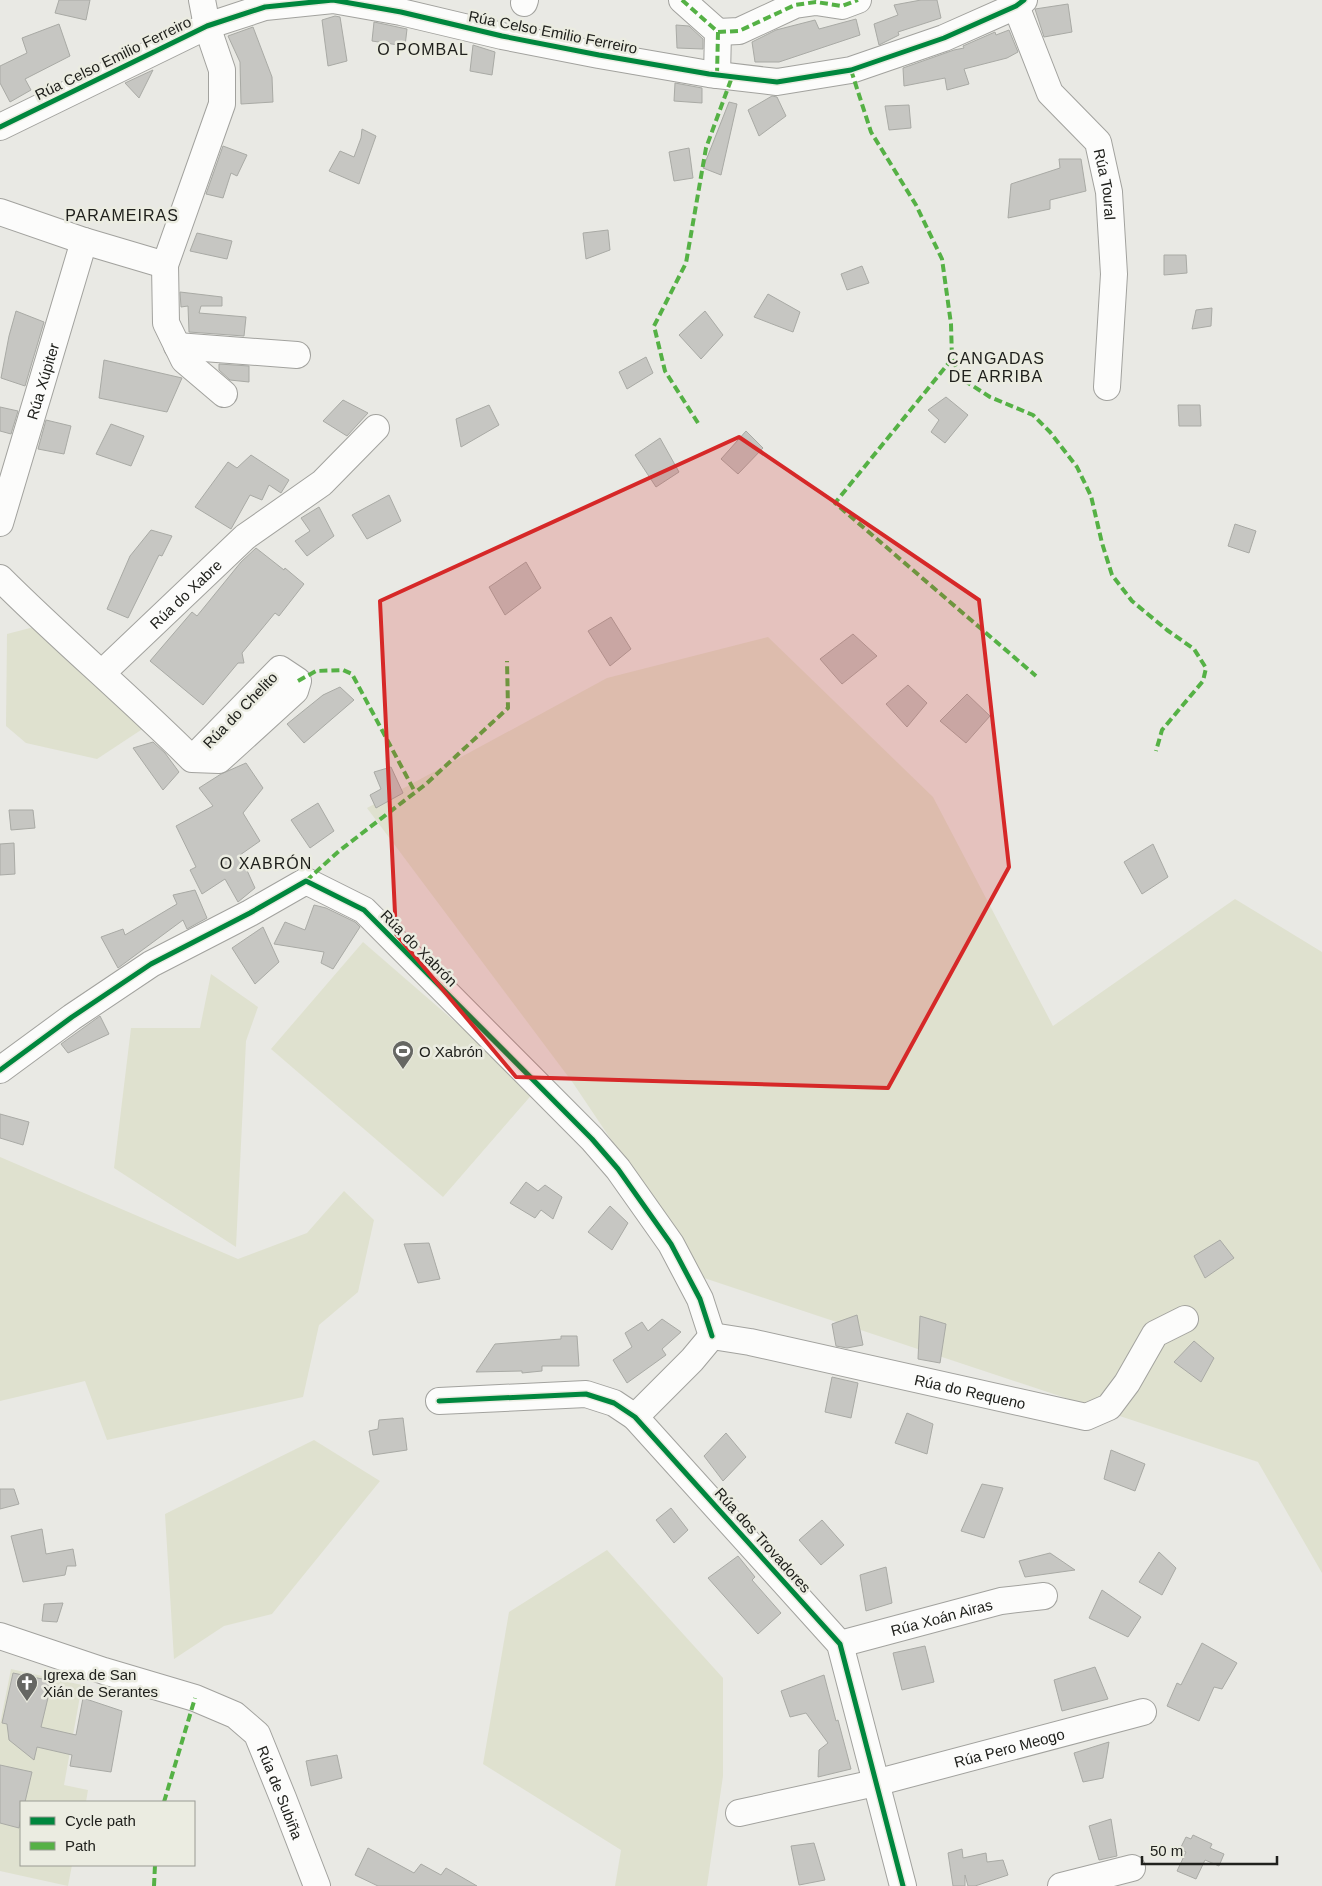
<svg xmlns="http://www.w3.org/2000/svg" width="1322" height="1886" viewBox="0 0 1322 1886" font-family="Helvetica,sans-serif">
<style>
.green{fill:#dfe1cf}
.building{fill:#c6c6c2;stroke:#a9aaa5}
.lines{fill:none;stroke-linecap:round;stroke-linejoin:round}
.minor-casing{stroke:#a2a29e;stroke-width:28}
.minor{stroke:#fcfcfb;stroke-width:26}
.quiet{stroke:#55b145;stroke-width:4;stroke-dasharray:8 4;stroke-linecap:butt}
.cycleway-casing{stroke:#ebece1;stroke-width:8}
.cycleway{stroke:#00873e;stroke-width:5}
.marked{fill:#d62828;fill-opacity:0.2;stroke:#d62828;stroke-width:4;stroke-linejoin:round}
.labels{text-anchor:middle;dominant-baseline:central;stroke-width:5;stroke-linejoin:round;paint-order:stroke}
.street-label{font-size:15px;fill:#20211d;stroke:#ebece1}
.poi-label{font-size:15px;fill:#20211d;stroke:#ebece1;text-anchor:start}
.neighbourhood-label{font-size:16px;letter-spacing:1px;fill:#20211d;stroke:#ebece1}
</style>
<rect width="100%" height="100%" fill="#e9e9e4"/>
<g class="green">
<polygon points="34,627 144,728 97,759 26,743 6,726 7,634"/>
<polygon points="768,637 933,797 1053,1026 1235,899 1322,952 1322,1573 1258,1462 704,1278 573,1083 367,808 607,678"/>
<polygon points="363,942 535,1091 443,1197 271,1049"/>
<polygon points="211,974 258,1007 246,1041 236,1247 114,1168 131,1028 200,1028"/>
<polygon points="0,1157 238,1259 307,1233 344,1191 374,1220 358,1292 319,1325 303,1397 107,1440 85,1381 0,1401"/>
<polygon points="314,1440 380,1481 272,1614 224,1626 174,1659 165,1514"/>
<polygon points="607,1550 723,1678 723,1776 707,1886 615,1886 621,1850 483,1764 509,1612"/>
<polygon points="11,1669 82,1685 64,1785 88,1790 86,1802 21,1802 21,1865 72,1865 68,1886 0,1871 0,1724"/>
</g>
<g class="building">
<polygon points="59,0 90,0 86,20 55,13"/>
<polygon points="921,0 937,0 941,18 898,32 899,35 879,45 874,24 898,15 894,5"/>
<polygon points="1068,4 1072,32 1044,37 1035,9"/>
<polygon points="335,16 340,17 347,61 328,66 322,20"/>
<polygon points="856,19 860,35 779,62 755,62 752,42 776,30 815,20 819,29"/>
<polygon points="374,22 407,29 405,46 372,41"/>
<polygon points="59,24 70,56 25,79 31,90 10,102 0,83 0,66 27,53 22,38"/>
<polygon points="676,25 689,26 703,39 703,49 677,48"/>
<polygon points="253,27 272,77 273,102 241,104 240,62 228,36"/>
<polygon points="1009,30 1018,52 1007,58 964,69 969,84 947,90 945,78 904,86 903,68 954,50 964,48 963,46 995,32 996,35"/>
<polygon points="473,45 495,52 492,75 470,71"/>
<polygon points="153,70 139,98 125,83"/>
<polygon points="675,83 702,88 702,103 674,101"/>
<polygon points="772,96 777,97 786,116 759,136 748,110"/>
<polygon points="729,102 737,104 721,175 703,168"/>
<polygon points="909,105 911,128 889,130 885,106"/>
<polygon points="362,129 376,136 359,184 329,171 340,151 354,157 361,138"/>
<polygon points="223,146 247,155 237,176 231,173 223,198 206,194"/>
<polygon points="689,148 693,178 674,181 669,152"/>
<polygon points="1059,159 1081,159 1086,191 1050,200 1050,209 1008,218 1011,184 1060,168"/>
<polygon points="608,230 610,250 586,259 583,233"/>
<polygon points="197,233 232,241 227,259 190,251"/>
<polygon points="1164,255 1186,255 1187,273 1164,275"/>
<polygon points="862,266 869,283 847,290 841,274"/>
<polygon points="180,292 222,297 222,306 201,306 199,313 246,317 244,336 189,332 188,306 181,307"/>
<polygon points="768,294 800,312 793,332 754,317"/>
<polygon points="1212,308 1211,326 1192,329 1196,310"/>
<polygon points="16,311 44,322 25,386 1,378 9,336"/>
<polygon points="705,311 723,335 701,359 679,335"/>
<polygon points="646,357 653,373 627,389 619,372"/>
<polygon points="104,360 182,378 167,412 99,398"/>
<polygon points="219,364 249,366 249,382 230,380 219,370"/>
<polygon points="946,397 968,415 945,443 931,432 939,420 928,410"/>
<polygon points="343,400 368,413 347,436 323,421"/>
<polygon points="489,405 499,425 461,447 456,419"/>
<polygon points="1178,405 1200,405 1201,426 1179,426"/>
<polygon points="0,407 18,411 11,434 0,431"/>
<polygon points="46,420 71,426 64,454 38,449"/>
<polygon points="111,424 144,436 131,466 96,454"/>
<polygon points="746,431 763,448 738,474 721,459"/>
<polygon points="660,438 679,472 656,487 635,455"/>
<polygon points="251,455 289,480 281,493 269,485 262,500 250,495 231,529 195,507 228,462 237,468"/>
<polygon points="389,495 401,521 367,539 352,515"/>
<polygon points="319,507 334,536 307,556 295,541 310,531 301,518"/>
<polygon points="1235,524 1256,531 1249,553 1228,546"/>
<polygon points="151,530 172,536 162,556 159,555 128,618 107,609 130,556"/>
<polygon points="256,548 284,570 285,568 304,584 279,616 275,613 242,653 244,663 238,663 203,705 150,661 192,612 197,616 241,562"/>
<polygon points="526,562 541,588 505,615 489,587"/>
<polygon points="611,617 631,649 610,666 588,631"/>
<polygon points="853,634 877,656 842,684 820,659"/>
<polygon points="908,685 927,703 907,727 886,704"/>
<polygon points="340,687 354,700 304,743 287,724 323,695"/>
<polygon points="967,694 990,716 966,743 940,721"/>
<polygon points="153,742 165,753 179,772 163,790 133,748"/>
<polygon points="246,763 263,788 243,813 260,841 240,855 255,888 238,902 225,879 202,894 190,870 196,867 176,826 213,806 199,788 221,774"/>
<polygon points="391,767 403,793 376,808 370,795 381,789 374,772"/>
<polygon points="318,803 334,831 310,848 291,820"/>
<polygon points="9,810 33,810 35,828 11,830"/>
<polygon points="14,843 15,874 0,875 0,844"/>
<polygon points="1153,844 1168,877 1142,894 1124,862"/>
<polygon points="195,890 207,918 187,929 183,920 118,968 101,937 123,929 125,935 177,904 173,895"/>
<polygon points="314,905 326,908 355,922 360,927 333,969 321,963 324,952 274,944 285,922 305,930"/>
<polygon points="263,927 279,962 255,984 232,948"/>
<polygon points="100,1016 109,1034 68,1053 61,1044"/>
<polygon points="0,1114 29,1122 23,1145 0,1138"/>
<polygon points="526,1182 538,1191 545,1185 562,1197 553,1219 541,1210 535,1218 510,1203"/>
<polygon points="610,1206 628,1223 612,1250 588,1232"/>
<polygon points="1220,1240 1234,1258 1205,1278 1194,1256"/>
<polygon points="429,1243 440,1279 418,1283 404,1244"/>
<polygon points="857,1315 863,1345 847,1348 836,1346 832,1324"/>
<polygon points="920,1316 946,1324 940,1363 918,1359"/>
<polygon points="662,1319 681,1332 662,1349 666,1355 627,1383 613,1360 632,1347 625,1333 642,1322 648,1331"/>
<polygon points="561,1336 577,1336 579,1366 542,1366 542,1371 522,1373 522,1371 476,1372 495,1344 561,1339"/>
<polygon points="1194,1341 1214,1358 1201,1382 1174,1362"/>
<polygon points="832,1377 858,1383 851,1418 825,1412"/>
<polygon points="907,1413 933,1424 927,1454 895,1443"/>
<polygon points="403,1418 407,1450 373,1455 369,1431 378,1429 379,1420"/>
<polygon points="726,1433 746,1457 723,1481 704,1456"/>
<polygon points="1111,1450 1145,1464 1135,1491 1104,1479"/>
<polygon points="982,1484 1003,1488 984,1538 961,1531"/>
<polygon points="0,1489 14,1489 19,1504 0,1509"/>
<polygon points="671,1508 688,1530 674,1543 656,1520"/>
<polygon points="822,1520 844,1545 821,1565 799,1540"/>
<polygon points="42,1529 46,1554 73,1549 76,1566 67,1566 65,1575 23,1582 11,1536"/>
<polygon points="1159,1552 1176,1568 1162,1595 1139,1582"/>
<polygon points="1050,1553 1075,1570 1025,1577 1019,1561"/>
<polygon points="738,1556 755,1577 752,1580 781,1613 758,1634 708,1578"/>
<polygon points="886,1567 892,1603 866,1611 860,1575"/>
<polygon points="1102,1590 1141,1617 1128,1637 1089,1618"/>
<polygon points="63,1603 57,1622 42,1621 44,1604"/>
<polygon points="1202,1643 1237,1663 1222,1689 1214,1687 1199,1721 1167,1706 1177,1683 1181,1685"/>
<polygon points="925,1646 934,1682 902,1690 893,1653"/>
<polygon points="1095,1667 1108,1699 1062,1711 1054,1680"/>
<polygon points="13,1673 52,1681 41,1727 76,1735 83,1698 122,1711 111,1772 70,1766 72,1755 37,1747 34,1760 9,1740 7,1724 2,1723"/>
<polygon points="824,1675 836,1721 838,1720 851,1769 818,1777 819,1750 828,1743 806,1713 790,1717 781,1691"/>
<polygon points="1109,1742 1103,1778 1083,1782 1074,1753"/>
<polygon points="337,1755 342,1778 311,1786 306,1761"/>
<polygon points="0,1765 32,1772 25,1802 21,1802 21,1817 19,1828 0,1823"/>
<polygon points="1111,1819 1117,1856 1099,1860 1089,1826"/>
<polygon points="1193,1835 1212,1844 1210,1848 1224,1854 1219,1866 1205,1860 1196,1879 1177,1871 1186,1852 1180,1849 1186,1837 1191,1839"/>
<polygon points="814,1843 825,1880 799,1885 791,1846"/>
<polygon points="368,1848 414,1873 421,1864 441,1875 446,1868 477,1886 378,1886 355,1875"/>
<polygon points="962,1849 963,1858 986,1853 987,1862 1003,1860 1008,1875 975,1886 968,1886 965,1875 965,1886 953,1886 948,1853"/>
</g>
<g class="lines">
<g class="minor-casing">
<g id="minor">
<polyline points="202,0 207,26 222,70 222,104 165,265 166,323 184,360 224,394"/>
<polyline points="682,0 718,32 717,75"/>
<polyline points="524,3 525,0"/>
<path id="s1" d="M 1016,6 L 1050,93 L 1098,142 L 1109,192 L 1114,274 L 1107,387"/>
<polyline points="718,32 739,31 795,5 816,2 842,6 858,0"/>
<polyline points="0,127 207,26 265,7 333,0 401,12 502,36 599,55 709,74 777,82 851,70 944,38 1016,6 1024,0"/>
<polyline points="0,212 84,241 165,265"/>
<polyline points="177,346 297,355"/>
<path id="s2" d="M 0,523 L 84,241"/>
<path d="M 0,578 C 62,640 130,697 192,759 L 219,760 L 295,691 L 298,681 L 280,669 L 192,759"/>
<path id="s3" d="M 102,673 L 245,537 L 322,483 L 376,428"/>
<polyline points="0,1070 72,1017 151,964 250,913 306,881 364,910 592,1139 618,1169 671,1244 700,1299 712,1336"/>
<path id="s4" d="M 712,1336 L 750,1342 L 1086,1417 L 1109,1407 L 1127,1383 L 1155,1334 L 1185,1319"/>
<polyline points="439,1401 586,1394 614,1403 635,1417 840,1644 903,1886"/>
<polyline points="635,1417 692,1360 712,1336"/>
<path id="s5" d="M 0,1636 L 104,1671 L 195,1698 L 235,1715 L 257,1734 L 283,1798 L 317,1886"/>
<path id="s6" d="M 840,1644 L 1001,1601 L 1044,1596"/>
<path id="s7" d="M 739,1813 L 875,1783 L 1143,1712"/>
<polyline points="1061,1886 1132,1868"/>
</g>
</g>
<use href="#minor" class="minor"/>
<g class="quiet">
<polyline points="682,0 718,32 717,75"/>
<polyline points="718,32 739,31 795,5 816,2 842,6 858,0"/>
<polyline points="851,70 871,132 916,205 942,259 951,324 952,359 962,379 990,397 1033,415 1050,432 1077,467 1091,496 1102,543 1112,575 1132,601 1167,630 1194,649 1206,668 1203,681 1162,730 1156,751"/>
<polyline points="952,359 835,503 1036,676"/>
<polyline points="698,423 665,371 654,326 686,263 706,148 732,77"/>
<polyline points="298,681 316,671 343,670 352,674 415,792"/>
<polyline points="306,881 339,851 426,784 508,708 507,661"/>
<polyline points="164,1802 195,1698"/>
<polyline points="154,1886 155,1865"/>
</g>
<g class="cycleway-casing">
<g id="cycleway">
<polyline points="0,127 207,26 265,7 333,0 401,12 502,36 599,55 709,74 777,82 851,70 944,38 1016,6 1024,0"/>
<polyline points="0,1070 72,1017 151,964 250,913 306,881 364,910 592,1139 618,1169 671,1244 700,1299 712,1336"/>
<polyline points="439,1401 586,1394 614,1403 635,1417 840,1644 903,1886"/>
</g>
</g>
<use href="#cycleway" class="cycleway"/>
</g>
<path class="marked" d="M 739,437 L 979,600 L 1009,867 L 888,1088 L 516,1077 L 396,934 L 380,601 Z"/>
<defs>
<g id="stadium-pin" transform="scale(1.125)"><path d="M0 17L-7.5 6A9.5 9.5 0 1 1 7.5 6Z" fill="#666763" stroke="#ebece1"/><path d="M0-5a6.5 5 0 1 0 0 10a6.5 5 0 1 0 0-10ZM-3.5-1.8h7v3.6h-7Z" fill="#fff"/></g>
<g id="church-pin" transform="scale(1.125)"><path d="M0 17L-7.5 6A9.5 9.5 0 1 1 7.5 6Z" fill="#666763" stroke="#ebece1"/><path d="M-1.2-6h2.4v3.5h3.3v2.4h-3.3V6h-2.4V-.1h-3.3v-2.4h3.3Z" fill="#fff"/></g>
</defs>
<g fill-rule="evenodd">
<use href="#stadium-pin" x="403" y="1051"/>
<use href="#church-pin" x="27" y="1683"/>
</g>
<g class="labels">
<g class="street-label">
<text transform="translate(553 32) rotate(11)">Rúa Celso Emilio Ferreiro</text>
<text transform="translate(113 58) rotate(-26)">Rúa Celso Emilio Ferreiro</text>
<text stroke="none"><textPath href="#s1" startOffset="205">Rúa Toural</textPath></text>
<text stroke="none"><textPath href="#s2" startOffset="148">Rúa Xúpiter</textPath></text>
<text stroke="none"><textPath href="#s3" startOffset="115">Rúa do Xabre</textPath></text>
<text transform="translate(240 710) rotate(-46)">Rúa do Chelito</text>
<text transform="translate(419 948) rotate(45)">Rúa do Xabrón</text>
<text stroke="none"><textPath href="#s4" startOffset="264">Rúa do Requeno</textPath></text>
<text transform="translate(763 1540) rotate(48)">Rúa dos Trovadores</text>
<text stroke="none"><textPath href="#s6" startOffset="105">Rúa Xoán Airas</textPath></text>
<text stroke="none"><textPath href="#s7" startOffset="278">Rúa Pero Meogo</textPath></text>
<text stroke="none"><textPath href="#s5" startOffset="340">Rúa de Subiña</textPath></text>
</g>
<g class="poi-label">
<text x="419" y="1051">O Xabrón</text>
<text x="43" y="1674">Igrexa de San<tspan x="43" dy="17">Xián de Serantes</tspan></text>
</g>
<g class="neighbourhood-label">
<text x="423" y="49">O POMBAL</text>
<text x="122" y="215">PARAMEIRAS</text>
<text x="996" y="358">CANGADAS<tspan x="996" dy="18">DE ARRIBA</tspan></text>
<text x="266" y="863">O XABRÓN</text>
</g>
</g>
<rect x="20" y="1801" width="175" height="65" fill="#ebece1" stroke="#9a9b93"/>
<rect x="30" y="1817" width="25" height="8" fill="#00873e" stroke="#9a9b93"/>
<text x="65" y="1826" font-size="15" fill="#20211d">Cycle path</text>
<rect x="30" y="1842" width="25" height="8" fill="#55b145" stroke="#9a9b93"/>
<text x="65" y="1851" font-size="15" fill="#20211d">Path</text>
<path d="M1142 1856v8h135v-8" fill="none" stroke="#20211d" stroke-width="2.5"/>
<text x="1150" y="1856" font-size="15" fill="#20211d" stroke="#ebece1" stroke-width="4" paint-order="stroke">50 m</text>
</svg>
